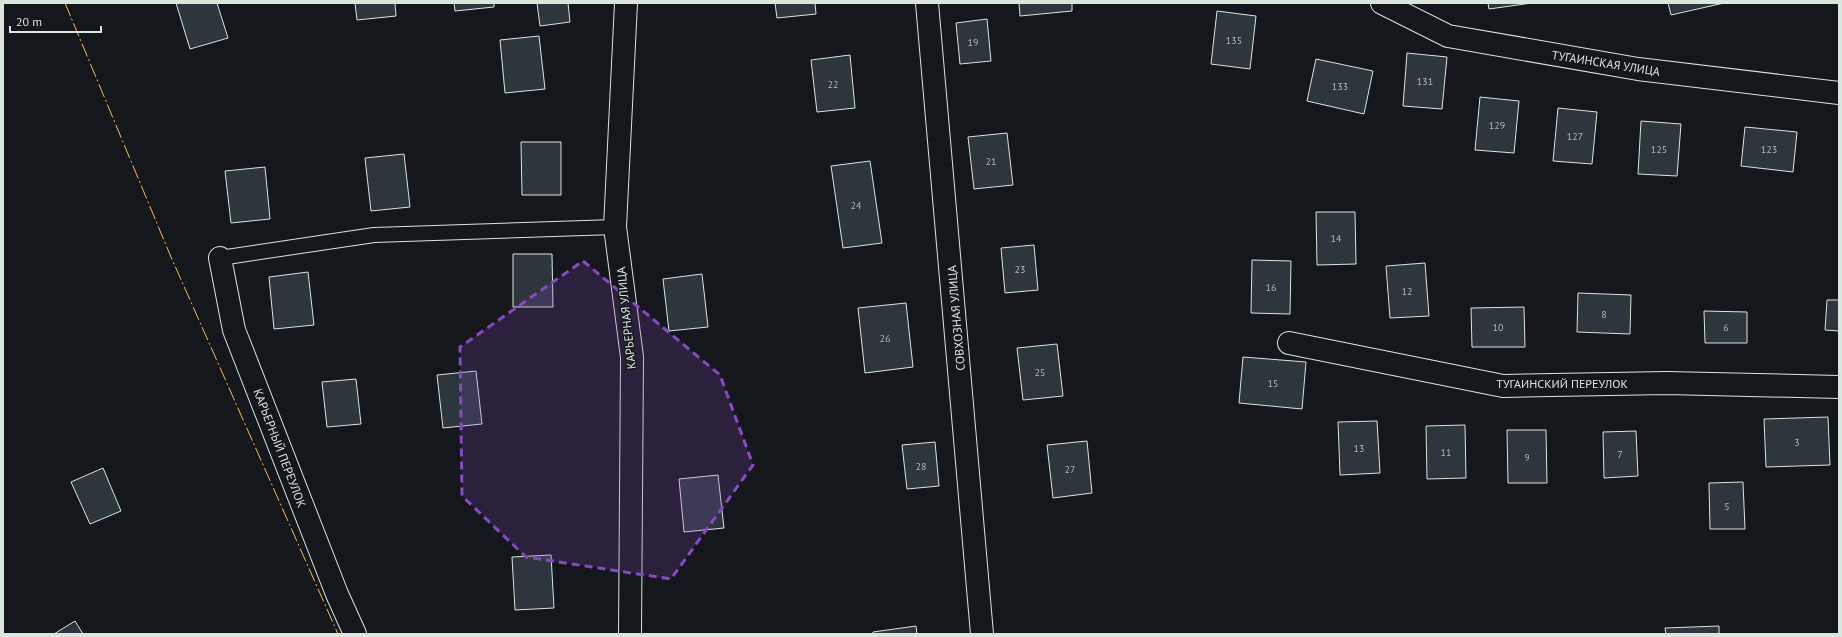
<svg xmlns="http://www.w3.org/2000/svg" width="1842" height="637" viewBox="0 0 1842 637" font-family="'PT Sans',sans-serif">
<style>
.building{fill:#2c363c;stroke:#d8e6dc}
.lines{fill:none;stroke-linecap:round;stroke-linejoin:round}
.lane-casing{stroke:#d8e6dc;stroke-width:16}
.street-casing{stroke:#d8e6dc;stroke-width:24}
.lane{stroke:#14181c;stroke-width:14}
.street{stroke:#14181c;stroke-width:22}
.power{stroke:#ffb74d;stroke-width:1;stroke-dasharray:14 3 2 3;stroke-linecap:butt}
.marked{fill:#8948c3;fill-opacity:0.2;stroke:#8948c3;stroke-width:3;stroke-dasharray:8 5;stroke-linejoin:round}
.labels{text-anchor:middle;dominant-baseline:central;stroke-width:3;stroke-linejoin:round;paint-order:stroke}
.number-label{font-size:10px;fill:#adbab4}
.street-label{font-size:12px;fill:#d8e6dc;stroke:#14181c}
</style>
<rect width="100%" height="100%" fill="#14181c"/>
<g class="building">
<polygon points="176,3 217,3 228,38 190,49"/>
<polygon points="355,3 395,3 396,16 357,20"/>
<polygon points="454,3 494,3 494,7 455,11"/>
<polygon points="537,3 568,3 570,22 540,26"/>
<polygon points="775,3 815,3 816,14 777,18"/>
<polygon points="1019,3 1072,3 1072,11 1020,16"/>
<polygon points="1488,3 1532,3 1489,9"/>
<polygon points="1668,3 1724,3 1671,15"/>
<polygon points="1217,11 1256,16 1250,69 1211,64"/>
<polygon points="987,19 991,61 960,64 956,23"/>
<polygon points="539,36 545,89 505,93 500,40"/>
<polygon points="1407,53 1447,57 1442,109 1403,106"/>
<polygon points="850,55 855,108 817,112 811,60"/>
<polygon points="1316,59 1373,71 1364,114 1307,101"/>
<polygon points="1480,97 1519,101 1514,153 1475,150"/>
<polygon points="1558,108 1597,112 1592,164 1553,161"/>
<polygon points="1641,121 1681,124 1677,176 1638,174"/>
<polygon points="1745,127 1797,132 1793,172 1741,166"/>
<polygon points="1007,133 1013,185 974,189 968,137"/>
<polygon points="521,142 561,142 561,195 522,195"/>
<polygon points="404,154 410,207 371,211 365,158"/>
<polygon points="870,161 882,243 843,248 831,166"/>
<polygon points="265,167 270,219 231,223 225,171"/>
<polygon points="1316,212 1355,212 1356,264 1317,265"/>
<polygon points="1034,245 1038,290 1005,293 1001,248"/>
<polygon points="513,254 552,254 553,307 513,307"/>
<polygon points="1252,260 1291,261 1290,314 1251,313"/>
<polygon points="1425,263 1429,316 1390,318 1386,266"/>
<polygon points="308,272 314,325 274,329 269,277"/>
<polygon points="702,274 708,327 669,331 663,279"/>
<polygon points="1578,293 1631,295 1630,334 1577,332"/>
<polygon points="1827,300 1839,300 1839,331 1825,330"/>
<polygon points="906,303 913,367 865,373 858,308"/>
<polygon points="1524,307 1525,347 1472,347 1471,308"/>
<polygon points="1704,311 1747,312 1747,343 1705,343"/>
<polygon points="1057,344 1063,396 1023,400 1017,348"/>
<polygon points="1243,357 1306,362 1302,409 1239,403"/>
<polygon points="476,371 482,424 443,428 437,375"/>
<polygon points="356,379 361,424 327,427 322,382"/>
<polygon points="1828,417 1830,465 1766,467 1764,419"/>
<polygon points="1377,421 1380,473 1340,475 1338,422"/>
<polygon points="1465,425 1466,478 1427,479 1426,426"/>
<polygon points="1507,430 1546,430 1547,483 1508,483"/>
<polygon points="1636,431 1638,476 1604,478 1603,432"/>
<polygon points="1087,441 1092,493 1053,498 1047,445"/>
<polygon points="935,442 939,486 907,489 902,445"/>
<polygon points="103,468 121,511 90,524 71,482"/>
<polygon points="718,475 724,528 684,532 679,479"/>
<polygon points="1743,482 1745,529 1710,529 1709,483"/>
<polygon points="551,555 554,608 515,610 512,557"/>
<polygon points="75,621 83,634 54,634"/>
<polygon points="916,626 917,634 873,634 873,632"/>
<polygon points="1719,626 1719,634 1666,634 1665,628"/>
</g>
<g class="lines">
<g class="lane-casing">
<polyline id="lane" points="220,258 374,235 615,227"/>
</g>
<g class="street-casing">
<g id="street">
<polyline points="626,3 615,227 632,357 630,634"/>
<polyline points="927,3 982,634"/>
<polyline points="1382,3 1448,36 1638,69 1839,93"/>
<polyline points="220,258 234,330 337,594 355,634"/>
<polyline points="1289,343 1503,386 1667,383 1839,387"/>
</g>
</g>
<use href="#lane" class="lane"/>
<use href="#street" class="street"/>
<polyline class="power" points="65,3 171,257 338,634"/>
</g>
<path class="marked" d="M 583,261 L 720,375 L 753,465 L 671,579 L 526,557 L 462,496 L 460,347 Z"/>
<g class="labels">
<g class="number-label">
<text x="1234" y="40">135</text>
<text x="973" y="42">19</text>
<text x="1425" y="81">131</text>
<text x="833" y="84">22</text>
<text x="1340" y="86">133</text>
<text x="1497" y="125">129</text>
<text x="1575" y="136">127</text>
<text x="1659" y="149">125</text>
<text x="1769" y="149">123</text>
<text x="991" y="161">21</text>
<text x="856" y="205">24</text>
<text x="1336" y="238">14</text>
<text x="1020" y="269">23</text>
<text x="1271" y="287">16</text>
<text x="1407" y="291">12</text>
<text x="1604" y="314">8</text>
<text x="1498" y="327">10</text>
<text x="1726" y="327">6</text>
<text x="885" y="338">26</text>
<text x="1040" y="372">25</text>
<text x="1273" y="383">15</text>
<text x="1797" y="442">3</text>
<text x="1359" y="448">13</text>
<text x="1446" y="452">11</text>
<text x="1620" y="454">7</text>
<text x="1527" y="457">9</text>
<text x="921" y="466">28</text>
<text x="1070" y="469">27</text>
<text x="1727" y="506">5</text>
</g>
<g class="street-label">
<text transform="translate(1606 63) rotate(9)">ТУГАИНСКАЯ УЛИЦА</text>
<text transform="translate(626 318) rotate(-96)">КАРЬЕРНАЯ УЛИЦА</text>
<text transform="translate(956 318) rotate(-95)">СОВХОЗНАЯ УЛИЦА</text>
<text x="1562" y="383">ТУГАИНСКИЙ ПЕРЕУЛОК</text>
<text transform="translate(280 448) rotate(69)">КАРЬЕРНЫЙ ПЕРЕУЛОК</text>
</g>
</g>
<rect width="1842" height="637" fill="none" stroke="#d8e6dc" stroke-width="8"/>
<path d="M10 26v6h91v-6" fill="none" stroke="#d8e6dc" stroke-width="2"/>
<text x="16" y="26" font-size="12" fill="#d8e6dc" stroke="#14181c" stroke-width="3" paint-order="stroke">20 m</text>
</svg>
